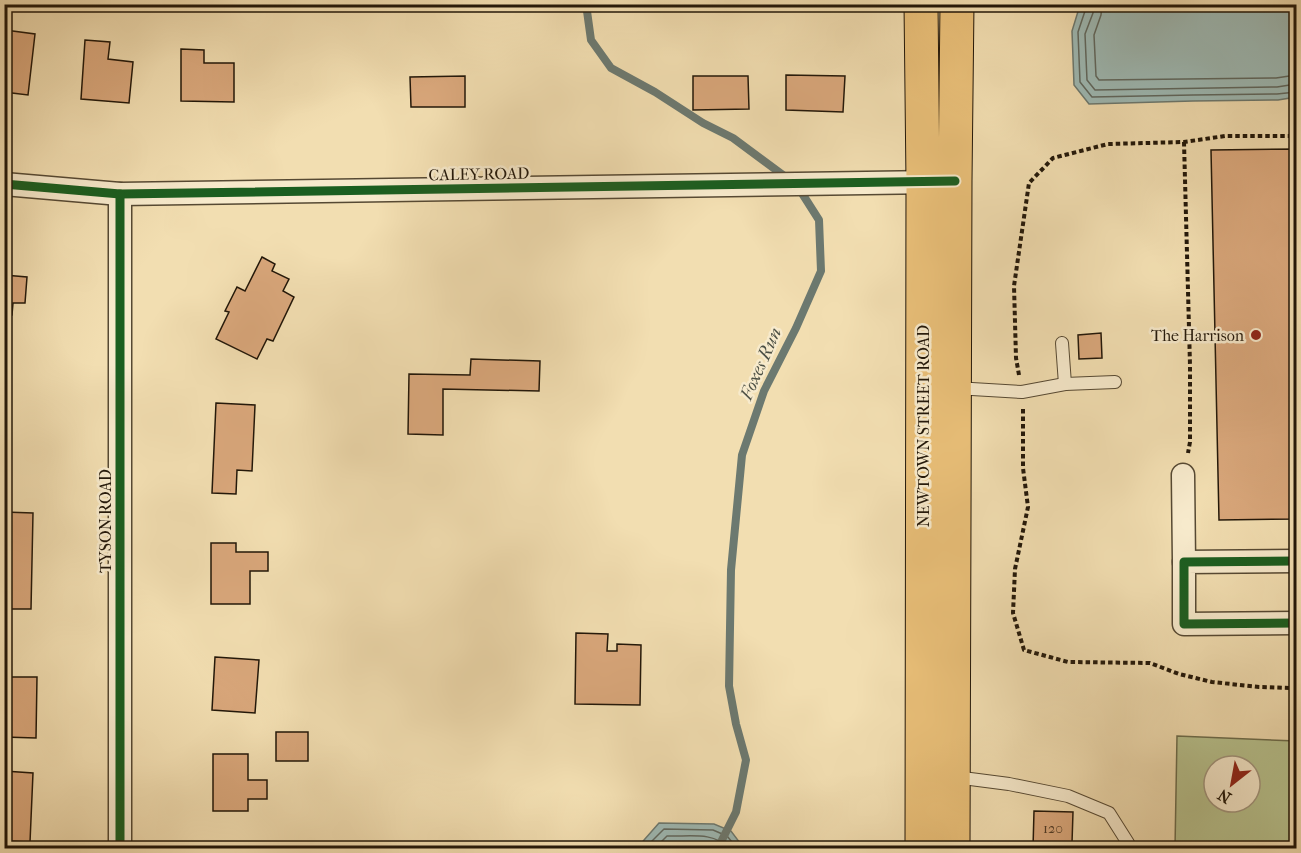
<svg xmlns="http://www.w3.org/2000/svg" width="1301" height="853" viewBox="0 0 1301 853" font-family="'IM FELL French Canon',serif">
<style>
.green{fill:#b7c28e;stroke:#6c6c4c;stroke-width:1.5;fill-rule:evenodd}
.water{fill:#9ebab5;stroke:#6c7970;stroke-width:1.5}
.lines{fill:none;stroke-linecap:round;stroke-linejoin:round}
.shore{stroke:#60685f;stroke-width:1.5}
.stream{stroke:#6c7970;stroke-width:8}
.building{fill:#d9a77b;stroke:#221709;stroke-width:1.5}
.service-casing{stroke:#564933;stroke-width:14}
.minor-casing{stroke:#564933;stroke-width:25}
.primary-casing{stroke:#221709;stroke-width:35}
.path{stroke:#221709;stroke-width:4;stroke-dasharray:4.5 3;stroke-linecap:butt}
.service{stroke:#f7eacc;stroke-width:12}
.minor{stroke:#f7eacc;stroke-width:22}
.primary{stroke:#e9bf78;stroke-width:33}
.cycleway-casing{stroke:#f7eacc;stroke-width:13}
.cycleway{stroke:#1b5e20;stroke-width:9}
.poi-dot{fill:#8f2418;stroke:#f7eacc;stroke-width:2}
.labels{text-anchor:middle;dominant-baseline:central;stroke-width:5;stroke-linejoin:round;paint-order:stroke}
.number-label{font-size:14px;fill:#503b26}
.street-label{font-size:16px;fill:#221709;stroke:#f7eacc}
.poi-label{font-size:16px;fill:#221709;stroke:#f7eacc;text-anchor:end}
.water-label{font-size:18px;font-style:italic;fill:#4d5045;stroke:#f7eacc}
</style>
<rect width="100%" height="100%" fill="#f2deb1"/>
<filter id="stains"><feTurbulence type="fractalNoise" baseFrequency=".00333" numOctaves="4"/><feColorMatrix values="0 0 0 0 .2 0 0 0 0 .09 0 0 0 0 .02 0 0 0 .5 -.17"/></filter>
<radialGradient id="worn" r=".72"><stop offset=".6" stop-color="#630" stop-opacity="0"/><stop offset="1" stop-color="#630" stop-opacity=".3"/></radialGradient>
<path class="green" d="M 1177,736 L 1296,741 L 1296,848 L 1175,848 ZM 1214,766 L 1250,766 L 1250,802 L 1214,802 Z"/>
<g class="water">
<polygon points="1080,5 1296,5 1296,97 1278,100 1193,101 1089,104 1074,85 1072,31"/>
<polygon points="659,823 714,824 731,831 743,847 743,848 637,848"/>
</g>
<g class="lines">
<g class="shore">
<polyline points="1086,4 1085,11 1078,32 1080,82 1092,97 1193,95 1277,94 1296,92"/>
<polyline points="1093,4 1093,13 1085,34 1087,80 1095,90 1277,87 1296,84"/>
<polyline points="1102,4 1101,15 1094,35 1096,76 1099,80 1276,78 1296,75"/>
<polyline points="645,848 664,829 713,830 727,836 737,848"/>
<path d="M 655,848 L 667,836 C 687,837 714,831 728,848"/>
</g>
<g class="stream">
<polyline points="586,4 591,40 611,68 655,92 703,123 733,138 787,178"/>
<polyline points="718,848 736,812 746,760 736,724 729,686 731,570 742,455 764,391 796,328 821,271 819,220 798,187"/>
</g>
</g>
<g class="building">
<polygon points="5,30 35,34 28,95 4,92"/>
<polygon points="85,40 110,42 108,59 133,62 129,103 81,99"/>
<polygon points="181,49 204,50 204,63 234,63 234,102 181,101"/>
<polygon points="786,75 845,76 843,112 786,110"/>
<polygon points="465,76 465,107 411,107 410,77"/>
<polygon points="693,76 748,76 749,109 693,110"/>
<polygon points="1296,149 1296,519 1219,520 1211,150"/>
<polygon points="262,257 275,264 272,271 289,279 283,291 294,297 273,341 267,339 257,359 216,339 229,312 225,311 237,287 245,291"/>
<polygon points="4,275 27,277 25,303 13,303 12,315 4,314"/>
<polygon points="1101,333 1102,358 1079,359 1078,335"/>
<polygon points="471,359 540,361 539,391 443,389 443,435 408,434 409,374 470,375"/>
<polygon points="216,403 255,405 252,471 237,470 236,494 212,493"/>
<polygon points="4,512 33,513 31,609 4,609"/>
<polygon points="211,543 236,543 236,552 268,552 268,571 250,571 250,604 211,604"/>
<polygon points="576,633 608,634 607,651 617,651 617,644 641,645 640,705 575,704"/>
<polygon points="215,657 259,660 255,713 212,710"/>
<polygon points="4,677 37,677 36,738 4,737"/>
<rect x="276" y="732" width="32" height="29"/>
<polygon points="213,754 248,754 248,780 267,780 267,799 248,799 248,811 213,811"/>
<polygon points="4,771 33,773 30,842 4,841"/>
<polygon points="1034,811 1073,812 1072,843 1094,844 1093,848 1033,848"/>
</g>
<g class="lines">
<g class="service-casing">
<g id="service">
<polyline points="1062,343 1065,384"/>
<polyline points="955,388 1022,392 1065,384 1115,382"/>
<polyline points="955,777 1009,784 1068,796 1109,813 1128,843 1127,848"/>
</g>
</g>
<g class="minor-casing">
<g id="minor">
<polyline points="4,184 120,194 935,182"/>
<polyline points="1183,475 1184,562"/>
<polyline points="1296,561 1184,562 1184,624 1296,623"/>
<polyline points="120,848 120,194"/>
</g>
</g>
<g class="primary-casing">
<g id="primary">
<polyline points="921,4 923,182 922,848"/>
<polyline points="953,848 955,181 957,4"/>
</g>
</g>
<g class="path">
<polyline points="1184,142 1190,365 1190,442 1188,453"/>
<polyline points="1019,375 1016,358 1014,286 1029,183 1053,158 1108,144 1184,142 1225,136 1296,136"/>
<polyline points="1023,409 1023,468 1028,507 1015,569 1013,613 1024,650 1068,662 1150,663 1179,674 1212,682 1259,687 1290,688 1296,695"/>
</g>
<use href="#service" class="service"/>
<use href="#minor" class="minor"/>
<use href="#primary" class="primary"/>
<g class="cycleway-casing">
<g id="cycleway">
<polyline points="4,184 120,194 955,181"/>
<polyline points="1296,561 1184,562 1184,624 1296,623"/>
<polyline points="120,848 120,194"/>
</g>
</g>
<use href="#cycleway" class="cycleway"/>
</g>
<circle class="poi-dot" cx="1256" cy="335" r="6"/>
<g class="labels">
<g class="number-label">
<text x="1053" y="828">120</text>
</g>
<g class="street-label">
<text transform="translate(479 174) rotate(-1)">CALEY ROAD</text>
<text transform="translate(923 426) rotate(-90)">NEWTOWN STREET ROAD</text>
<text transform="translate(105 521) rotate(-90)">TYSON ROAD</text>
</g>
<g class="poi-label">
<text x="1244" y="335">The Harrison</text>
</g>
<g class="water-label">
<text transform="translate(761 364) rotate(-66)">Foxes Run</text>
</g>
</g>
<rect width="1301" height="853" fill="none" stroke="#f2deb1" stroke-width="24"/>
<rect x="6" y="6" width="1289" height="841" fill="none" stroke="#221709" stroke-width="3"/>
<rect x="12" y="12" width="1277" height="829" fill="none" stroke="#221709" stroke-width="1.5"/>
<g transform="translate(1232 784) rotate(211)"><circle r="28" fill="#f7eacc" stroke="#a2967e" stroke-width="1.5"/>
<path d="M0-4.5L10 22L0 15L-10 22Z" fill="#8f2418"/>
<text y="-9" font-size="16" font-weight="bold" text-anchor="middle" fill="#221709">N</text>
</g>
<rect width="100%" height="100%" filter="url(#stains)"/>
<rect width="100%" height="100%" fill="url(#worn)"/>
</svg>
